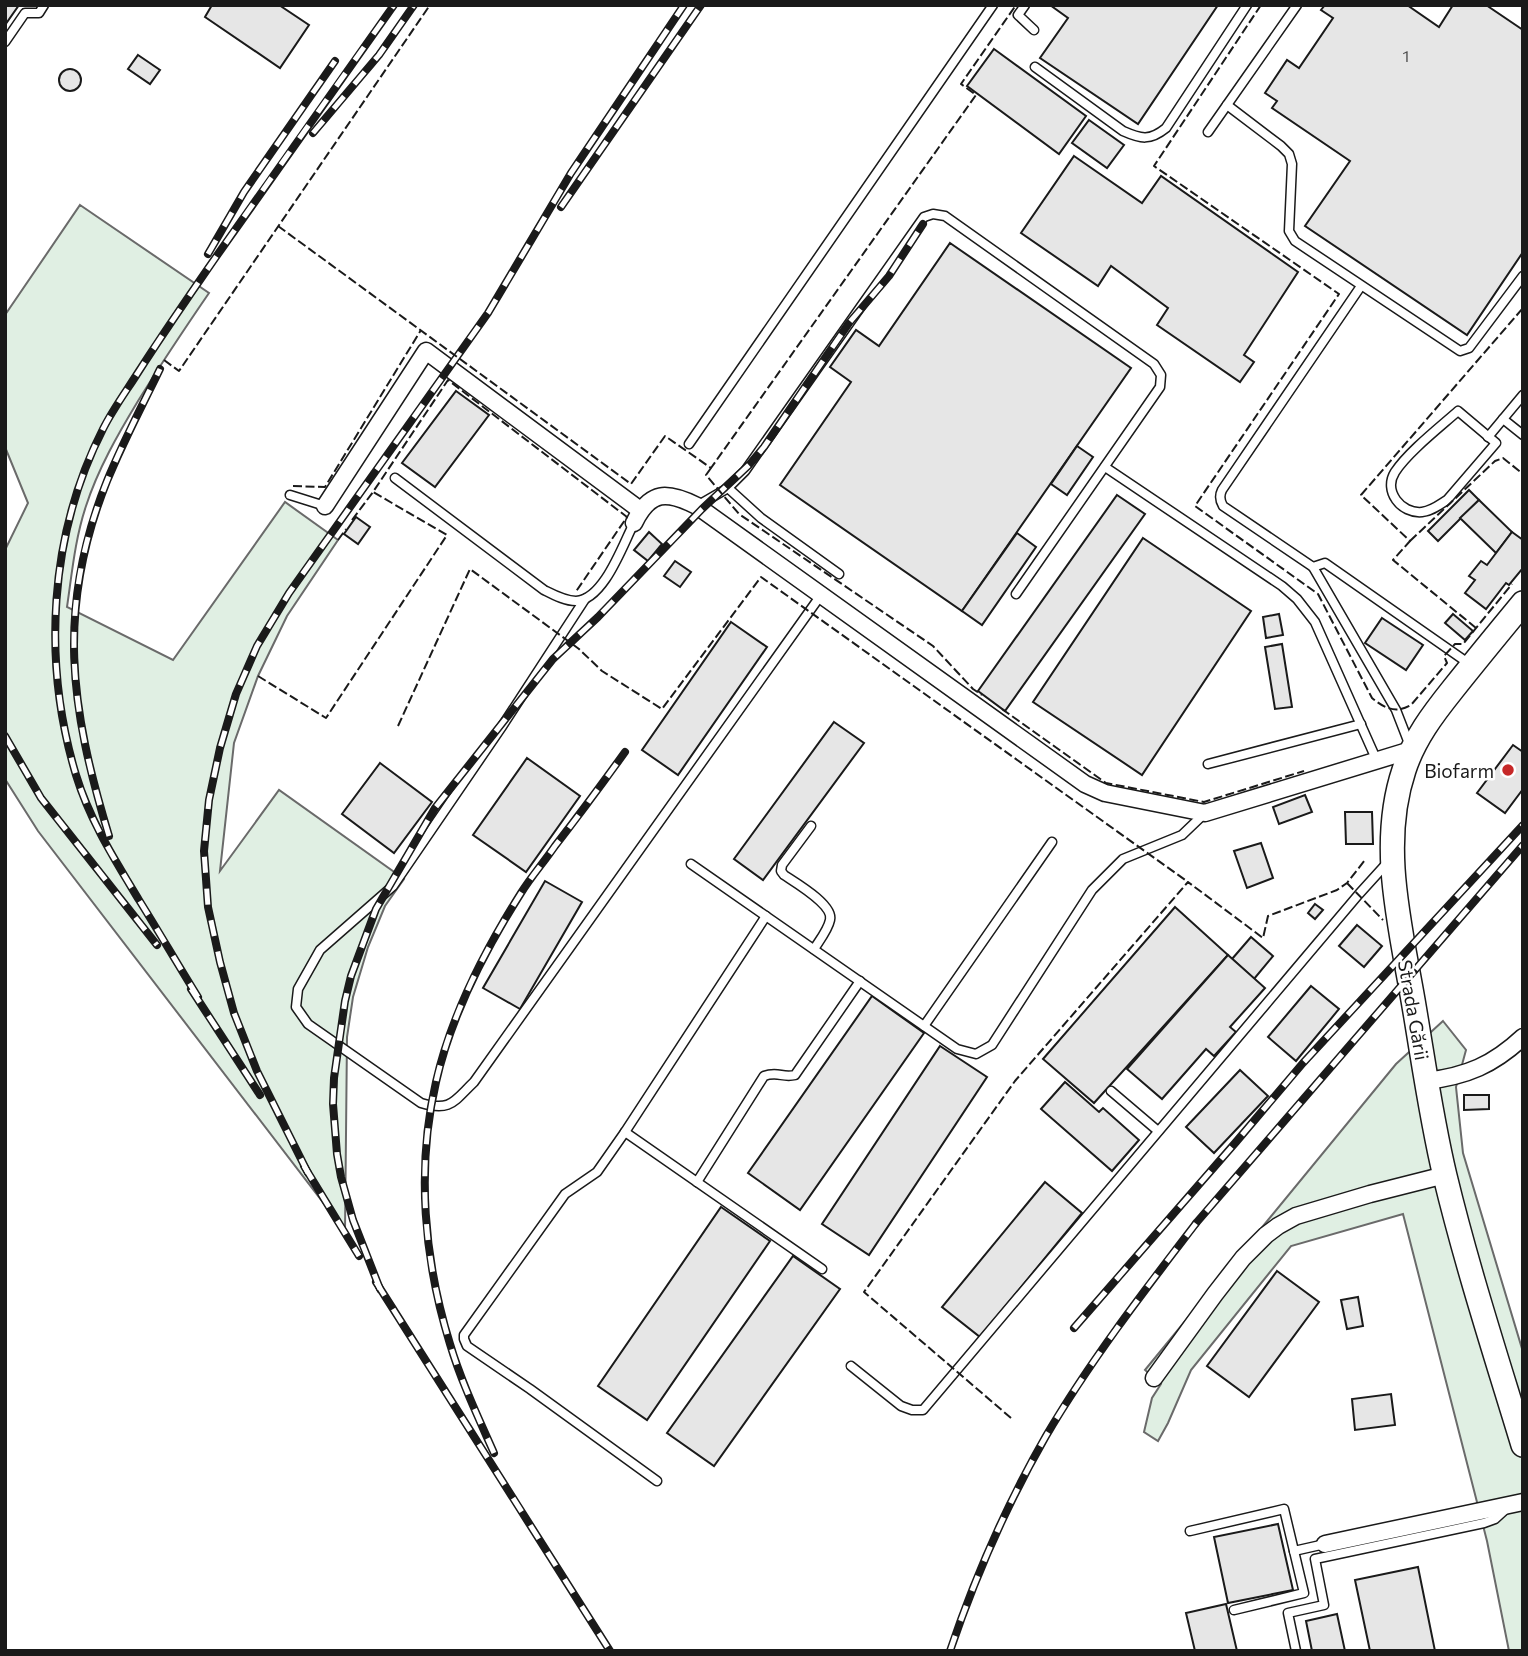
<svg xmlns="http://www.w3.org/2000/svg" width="1528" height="1656" viewBox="0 0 1528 1656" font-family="Commissioner,sans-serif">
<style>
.green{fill:#e0efe3;stroke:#6a6a6a;stroke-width:2}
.building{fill:#e6e6e6;stroke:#1a1a1a;stroke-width:2}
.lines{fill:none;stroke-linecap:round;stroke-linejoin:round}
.service-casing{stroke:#1a1a1a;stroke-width:11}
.minor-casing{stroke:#1a1a1a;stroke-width:19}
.secondary-casing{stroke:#1a1a1a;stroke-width:26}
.service{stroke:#fff;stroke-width:8}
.minor{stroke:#fff;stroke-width:16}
.secondary{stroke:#fff;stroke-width:23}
.rail-casing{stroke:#1a1a1a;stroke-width:8}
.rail{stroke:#fff;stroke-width:5;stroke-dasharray:16;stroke-linecap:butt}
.fence{stroke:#1a1a1a;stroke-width:2;stroke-dasharray:9 3.5;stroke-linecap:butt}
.poi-dot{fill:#c62828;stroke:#fff;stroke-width:2.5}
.labels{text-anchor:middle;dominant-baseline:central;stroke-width:5;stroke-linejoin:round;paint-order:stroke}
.number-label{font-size:16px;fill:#4d4d4d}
.poi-label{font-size:19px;fill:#1a1a1a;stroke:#fff;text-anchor:end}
.street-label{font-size:19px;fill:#1a1a1a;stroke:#fff}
</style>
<rect width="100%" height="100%" fill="#fff"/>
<g class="green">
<path d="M 80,205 L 209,293 C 185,328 161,364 138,401 C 118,434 98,469 86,506 C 75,539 72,573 67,607 L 173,660 L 285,502 L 338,540 L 287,616 L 258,676 L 234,743 L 220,871 L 279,790 L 404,879 L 385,906 L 368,947 L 353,997 L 347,1037 L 345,1231 L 38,831 L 5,779 L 5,550 L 28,503 L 5,447 L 5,315 Z"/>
<polygon points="1443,1021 1466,1050 1456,1087 1463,1153 1523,1352 1523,1651 1509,1651 1487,1541 1403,1214 1291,1246 1191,1370 1168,1423 1158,1441 1144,1432 1152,1398 1161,1384 1145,1370 1396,1064"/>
</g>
<g class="building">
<polygon points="5,5 19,5 5,25"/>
<polygon points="212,5 279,5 309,25 280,68 205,17"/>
<polygon points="1050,5 1218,5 1138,124 1040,58 1068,18"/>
<polygon points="1325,5 1407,5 1439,27 1453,5 1486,5 1523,30 1523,252 1467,335 1305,226 1350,161 1272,108 1277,101 1265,93 1287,60 1299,68 1333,18 1321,10"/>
<polygon points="994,49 1086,116 1059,154 967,86"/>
<polygon points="138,55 160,70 150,84 128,69"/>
<circle cx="70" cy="80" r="11"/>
<polygon points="1089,120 1124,145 1107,168 1072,143"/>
<polygon points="1074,156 1142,203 1161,176 1298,272 1244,355 1254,362 1240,382 1157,325 1168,308 1111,266 1098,286 1021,233"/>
<polygon points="950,243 1131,368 962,611 780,485 851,382 830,367 856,330 879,346"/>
<polygon points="456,391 489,415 435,487 402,463"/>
<polygon points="1077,446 1093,457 1067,495 1051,484"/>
<polygon points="1469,490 1479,500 1438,541 1428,531"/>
<polygon points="1117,495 1145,514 1005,711 978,691"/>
<polygon points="1479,500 1512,532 1496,553 1460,518"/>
<polygon points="356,517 370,527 358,544 344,534"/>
<polygon points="649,532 662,544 648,561 634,550"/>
<polygon points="1512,532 1523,540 1523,568 1509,585 1506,583 1486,609 1465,593 1475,580 1469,576 1481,561 1487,565"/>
<polygon points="1017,533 1036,547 982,625 962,611"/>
<polygon points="1143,538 1251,611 1142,775 1033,702"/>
<polygon points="675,561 691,572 680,587 664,576"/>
<polygon points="1279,614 1283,635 1266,638 1263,617"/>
<polygon points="1453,614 1473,631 1465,640 1445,623"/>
<polygon points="1382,618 1423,645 1406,670 1365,643"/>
<polygon points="731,622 767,647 678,775 642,750"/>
<polygon points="1282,644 1292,707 1275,709 1265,647"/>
<polygon points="834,722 864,743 763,880 734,859"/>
<polygon points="1513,745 1523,752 1523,789 1505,813 1477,793"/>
<polygon points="527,758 580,796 526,872 473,835"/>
<polygon points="380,763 432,802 394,853 342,814"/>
<polygon points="1305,795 1312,812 1279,824 1273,807"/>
<polygon points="1345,812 1372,812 1373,844 1346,844"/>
<polygon points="1261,843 1273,878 1247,888 1234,851"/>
<polygon points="545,881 582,902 520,1009 483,988"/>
<polygon points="1315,904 1323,910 1315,919 1308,913"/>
<polygon points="1175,907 1228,955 1094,1103 1043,1059"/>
<polygon points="1357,925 1382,946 1364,967 1339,946"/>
<polygon points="1251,937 1273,956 1254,979 1232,959"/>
<polygon points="1228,955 1265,988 1230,1027 1236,1032 1214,1056 1206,1049 1162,1099 1127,1069"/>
<polygon points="1311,986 1339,1009 1296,1061 1268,1037"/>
<polygon points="872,996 924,1033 800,1210 748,1173"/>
<polygon points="940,1046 987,1077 869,1255 822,1224"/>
<polygon points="1240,1070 1268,1096 1214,1153 1186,1127"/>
<polygon points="1065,1082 1099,1112 1103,1108 1139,1140 1112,1171 1041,1109"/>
<polygon points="1464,1095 1489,1095 1489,1109 1464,1110"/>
<polygon points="1045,1182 1082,1213 980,1337 942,1307"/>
<polygon points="721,1207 770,1241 647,1420 598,1386"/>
<polygon points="793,1256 840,1289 714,1466 667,1433"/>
<polygon points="1277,1271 1319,1302 1249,1397 1207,1366"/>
<polygon points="1358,1297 1363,1326 1347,1329 1341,1300"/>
<polygon points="1391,1394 1395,1425 1355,1430 1352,1399"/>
<polygon points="1278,1524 1293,1590 1228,1603 1214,1537"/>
<polygon points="1418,1567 1435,1651 1370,1651 1355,1580"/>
<polygon points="1226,1604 1237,1651 1195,1651 1186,1613"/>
<polygon points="1337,1614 1345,1651 1312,1651 1306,1621"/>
</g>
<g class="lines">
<g class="service-casing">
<g id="service">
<polyline points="1025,5 1018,15 1034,30"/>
<polyline points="5,42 25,13 39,13 44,5"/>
<path d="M 1035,67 L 1123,131 C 1141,139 1150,141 1166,128 L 1247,5"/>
<polyline points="1227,105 1281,146 1289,154 1292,164 1289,231 1295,241 1460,351 1469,348 1523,276"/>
<polyline points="1208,132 1297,5"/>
<path d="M 1361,286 L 1222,490 C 1219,496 1220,501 1223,506 L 1313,567 L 1325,563 L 1471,665"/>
<polyline points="1523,395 1503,419 1523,435"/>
<path d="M 1458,411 L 1496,443 L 1447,500 C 1439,505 1432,511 1422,512 C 1401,514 1383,491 1395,472 C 1408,452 1440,427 1458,411 Z"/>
<polyline points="1488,437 1503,419"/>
<polyline points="689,444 993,5"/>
<polyline points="1105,467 1282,586 1297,599 1315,622 1377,761"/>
<path d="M 395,478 L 544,590 C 554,595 565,601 576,601 C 604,600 623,544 634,523"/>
<polyline points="728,488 761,518 839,574"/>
<polyline points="290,495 325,506"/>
<polyline points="697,506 728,488 745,471 924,217 933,214 945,216 1154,364 1161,375 1160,387 1016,594"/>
<polyline points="1313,567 1396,710 1410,746"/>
<path d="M 585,599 L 501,728 L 393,886 L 320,950 L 298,989 L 296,1007 L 308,1024 L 421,1103 C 451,1112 454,1101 474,1082 L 821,595"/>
<polyline points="1208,764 1361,724"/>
<path d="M 811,826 L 782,865 L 781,871 L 784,875 C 796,883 834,905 830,920 C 828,930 819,941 814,949"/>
<polyline points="691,864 957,1049 976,1054 992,1045 1092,890 1123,859 1182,835 1205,813"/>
<polyline points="924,1026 1052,842"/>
<polyline points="1111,1091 1158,1131"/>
<polyline points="625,1132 822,1269"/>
<path d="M 697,1182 L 764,1076 C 778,1071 782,1078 795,1075 L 860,981"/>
<polyline points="851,1366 901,1406 912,1410 923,1410 1359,894 1388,862"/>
<polyline points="657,1481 530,1389 467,1346 464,1339 464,1335 565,1194 597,1172 625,1132 766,916"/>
<polyline points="1190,1531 1284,1509 1304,1593 1234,1610"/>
<polyline points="1294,1551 1325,1544"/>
<polyline points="1296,1651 1288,1613 1324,1605 1315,1559 1484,1523 1495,1519 1506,1509"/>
</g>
</g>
<g class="minor-casing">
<g id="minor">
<polyline points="325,506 426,351 640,510"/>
<path d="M 634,523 C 650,490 667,491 697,506 L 1085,784 L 1105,793 L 1205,813 L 1411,750"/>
<path d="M 1426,1081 C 1467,1076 1493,1065 1523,1037"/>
<polyline points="1154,1378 1215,1294 1243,1258 1266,1235 1278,1226 1296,1216 1370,1194 1445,1175"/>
<polyline points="1325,1544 1523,1502"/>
</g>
</g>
<g class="secondary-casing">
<path id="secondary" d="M 1523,603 C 1499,632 1476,660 1453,689 C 1433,714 1414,739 1404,770 C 1379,844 1400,925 1413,1000 C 1423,1058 1431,1118 1445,1176 C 1467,1267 1496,1356 1523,1445"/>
</g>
<use href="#service" class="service"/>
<use href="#minor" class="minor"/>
<use href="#secondary" class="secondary"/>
<g class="rail-casing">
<g id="rail">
<polyline points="313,133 379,55 414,5"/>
<polyline points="561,207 701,5"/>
<polyline points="208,254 244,192 335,61"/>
<polyline points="5,736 41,798 157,945"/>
<path d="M 109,836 C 70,708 56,608 107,481 C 123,442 142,406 160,369"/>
<polyline points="191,989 260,1095"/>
<path d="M 198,997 C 178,965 159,932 139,900 C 115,860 90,821 76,775 C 42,662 49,535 103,429 C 113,409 127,390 139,371 C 164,332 191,293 218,254 C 276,171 335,88 394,5"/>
<polyline points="304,1166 359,1256"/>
<polyline points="308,1173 257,1071 234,1013 220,962 208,907 204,851 209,800 220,748 236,694 257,646 289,593 488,313 571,173 684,5"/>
<polyline points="376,1282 610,1651"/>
<polyline points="380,1289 353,1220 341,1177 337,1154 333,1104 334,1078 345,1001 351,976 376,909 435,808 553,659 598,617 702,509 749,465 764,447 849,323 889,276 923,224"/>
<polyline points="1074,1328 1236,1142 1303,1063 1523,825"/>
<path d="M 494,1453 C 478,1417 461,1381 450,1344 C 424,1260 416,1168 436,1082 C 451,1015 485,950 521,893 C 531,877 544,862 555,846 C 579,815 602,784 625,752"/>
<path d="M 950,1651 C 975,1577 1007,1504 1046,1436 C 1090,1361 1144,1291 1197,1222 L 1523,845"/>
</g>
</g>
<use href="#rail" class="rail"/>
<g class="fence">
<path d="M 1261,5 L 1154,166 L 1339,294 L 1195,506 L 1318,594 L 1372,698 C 1384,708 1396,714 1411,705 L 1447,663 L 1444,656 L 1455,644 L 1463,644 L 1512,584"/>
<polyline points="278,226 631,484 665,436 711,468 976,95 961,84 1016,5"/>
<polyline points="164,360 179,371 430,5"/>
<polyline points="711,468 706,475 739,514 933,646 973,689 982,695"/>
<polyline points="293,486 325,487 421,330"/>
<polyline points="352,520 373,492 448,380 627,517 575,593"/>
<polyline points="338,540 346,529"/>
<polyline points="1410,541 1495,461 1503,458 1523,474"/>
<polyline points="1476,628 1393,560 1410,541 1361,495 1523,308"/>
<polyline points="258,676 326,718 447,535 373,492"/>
<polyline points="1002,709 1106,783 1204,802 1304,771"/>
<polyline points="398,726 470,569 579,649 602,671 662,709 761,577 1188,882"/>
<polyline points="1347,883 1383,920"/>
<polyline points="1011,1418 864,1292 1015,1081 1188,882 1263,938 1268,916 1337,890 1347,883 1365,860"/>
</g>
</g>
<circle class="poi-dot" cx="1508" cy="770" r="7"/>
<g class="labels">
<g class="number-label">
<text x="1406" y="55">1</text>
</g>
<g class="poi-label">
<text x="1494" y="770">Biofarm</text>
</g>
<g class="street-label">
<text transform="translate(1414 1010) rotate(80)">Strada Gării</text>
</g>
</g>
<rect width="1528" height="1656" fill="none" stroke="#1a1a1a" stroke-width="14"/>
</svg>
